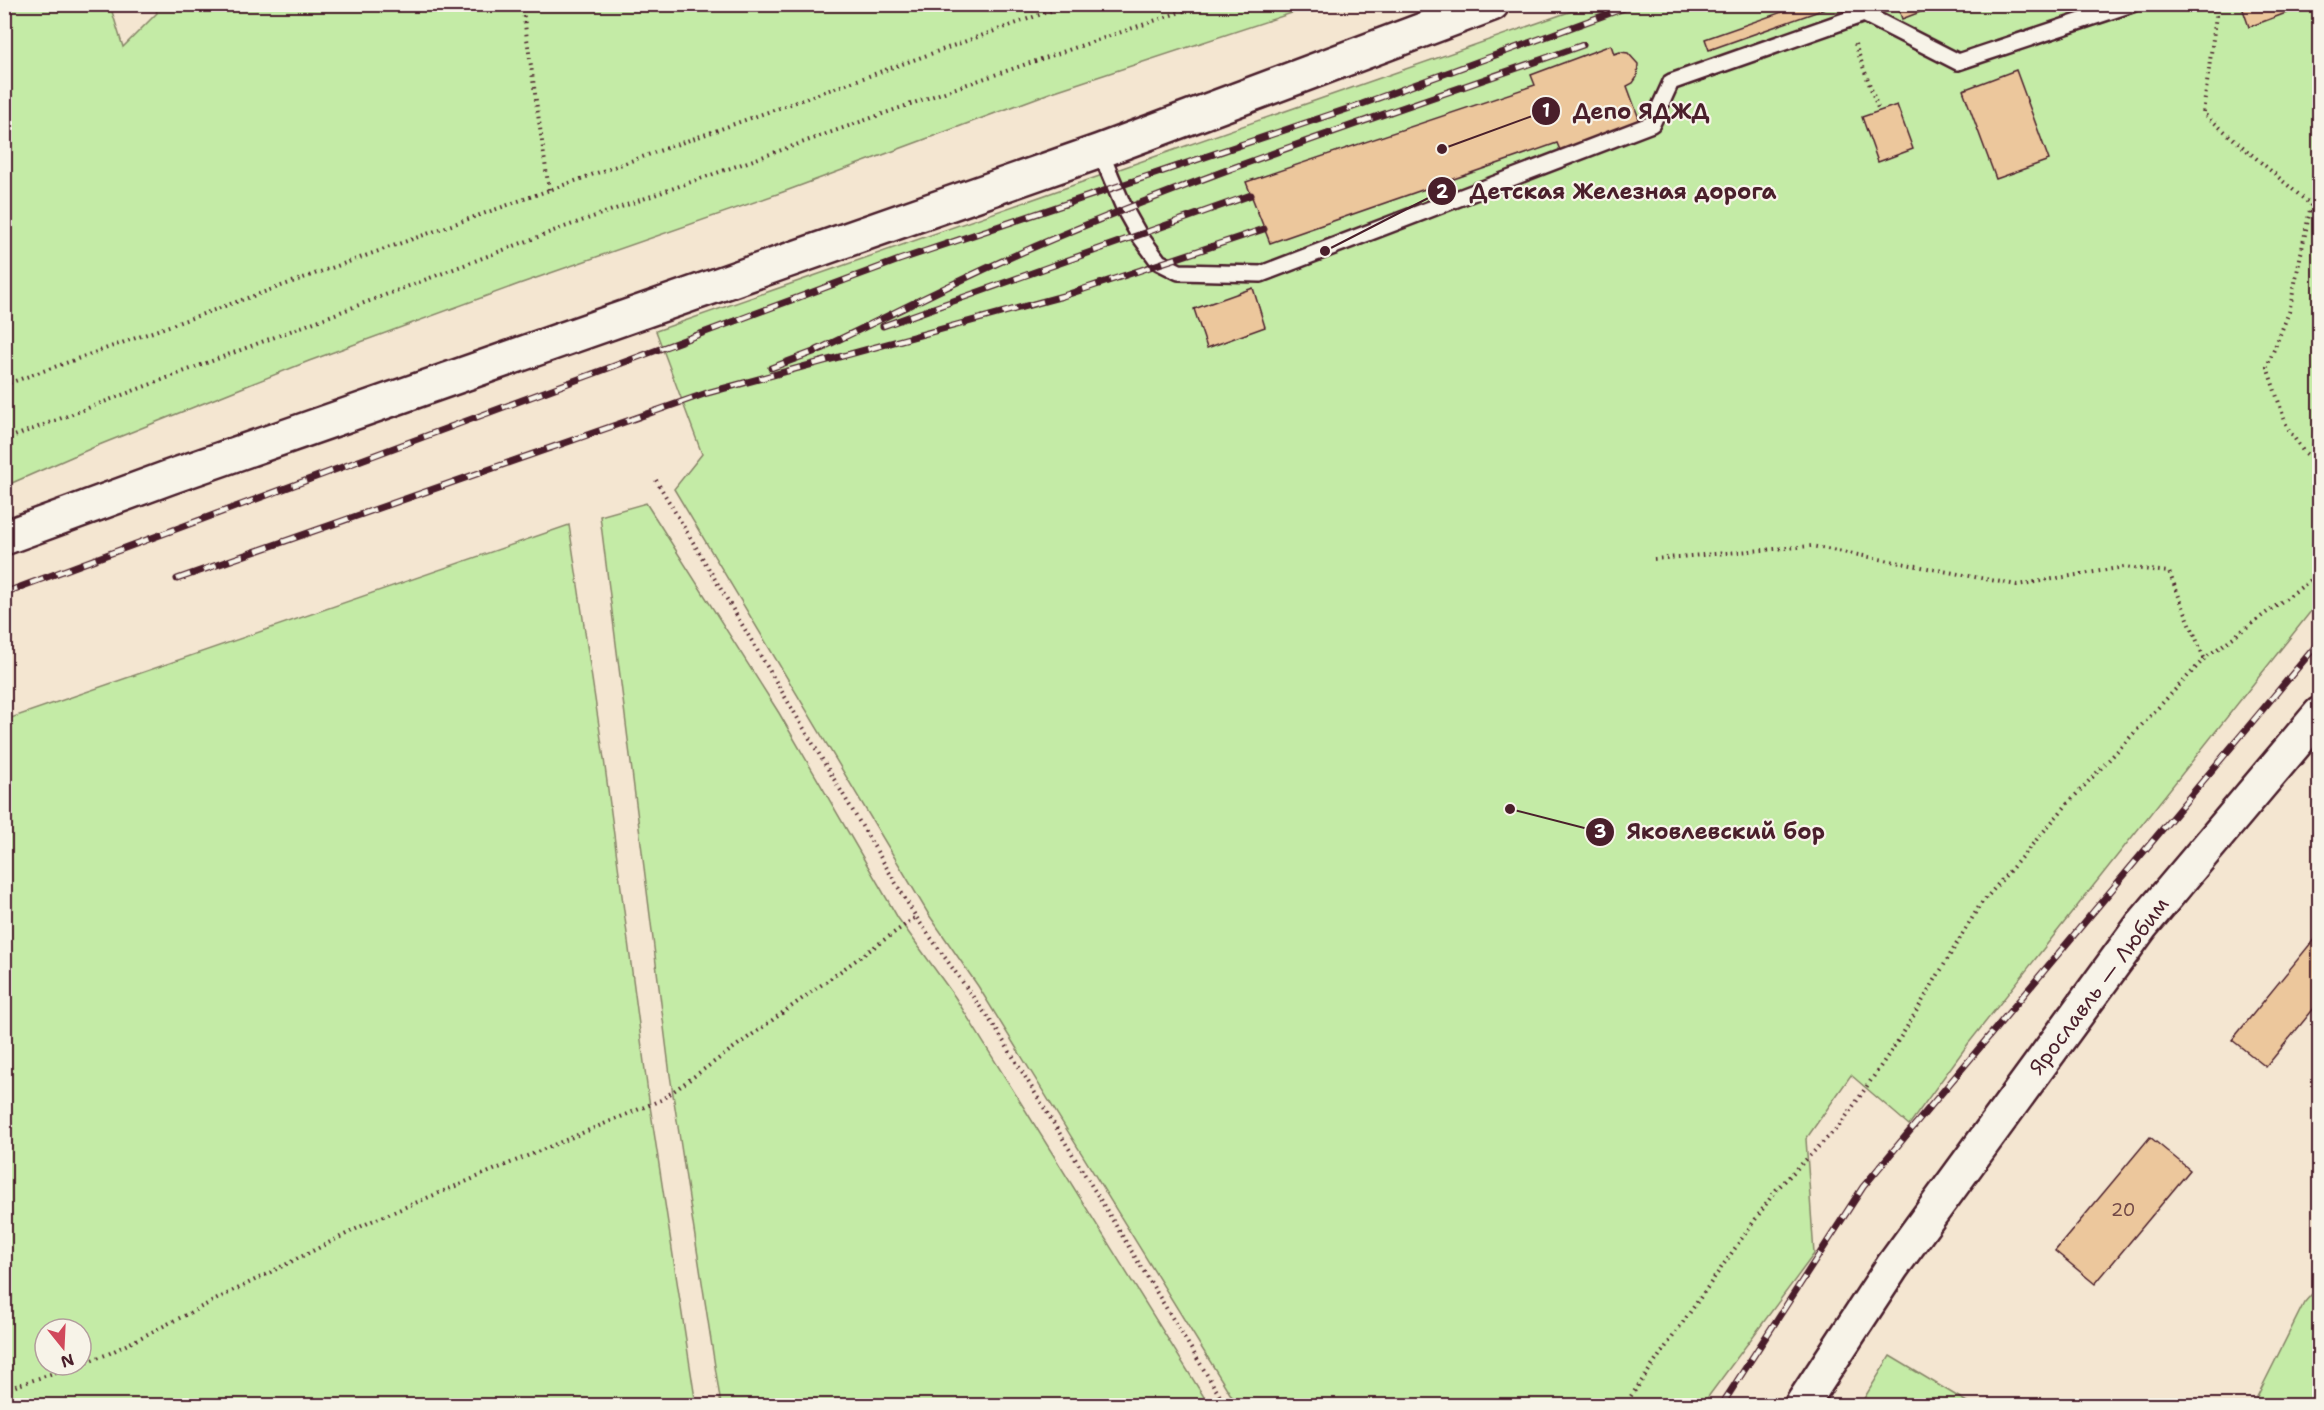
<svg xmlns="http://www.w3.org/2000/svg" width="2324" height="1410" viewBox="0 0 2324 1410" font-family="'Shantell Sans',sans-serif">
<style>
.green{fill:#c4eba6;stroke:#878568;stroke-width:1.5;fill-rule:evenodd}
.building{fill:#ecc79c;stroke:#4a1f2b;stroke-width:1.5}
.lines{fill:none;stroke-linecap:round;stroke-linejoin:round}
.lane-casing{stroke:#4a1f2b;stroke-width:20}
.secondary-casing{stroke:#4a1f2b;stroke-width:38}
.path{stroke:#4a1f2b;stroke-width:4;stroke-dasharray:1.5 4.5;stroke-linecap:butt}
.lane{stroke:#f7f3e8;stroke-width:15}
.secondary{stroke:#f7f3e8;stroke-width:33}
.rail-casing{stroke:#4a1f2b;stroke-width:7}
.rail{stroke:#f7f3e8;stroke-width:4.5;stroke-dasharray:14;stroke-linecap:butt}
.labels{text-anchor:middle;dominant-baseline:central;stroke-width:4.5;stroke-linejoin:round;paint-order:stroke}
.number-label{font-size:18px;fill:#724947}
.street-label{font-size:21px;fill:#4a1f2b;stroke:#f7f3e8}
.leader{fill:none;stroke:#4a1f2b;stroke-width:2}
.callout-dot{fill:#4a1f2b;stroke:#f7f3e8;stroke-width:2}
.mark-label{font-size:18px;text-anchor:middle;font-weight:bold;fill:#fff}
.callout-label{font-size:22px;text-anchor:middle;font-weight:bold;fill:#4a1f2b;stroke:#f7f3e8;stroke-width:4.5;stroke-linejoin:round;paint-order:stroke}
</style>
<rect width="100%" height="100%" fill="#f4e6d1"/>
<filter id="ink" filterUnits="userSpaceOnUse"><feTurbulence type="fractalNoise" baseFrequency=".0167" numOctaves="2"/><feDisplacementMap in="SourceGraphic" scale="12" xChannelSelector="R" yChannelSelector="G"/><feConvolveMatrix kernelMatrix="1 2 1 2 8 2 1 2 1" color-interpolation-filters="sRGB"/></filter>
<g filter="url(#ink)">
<g class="green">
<polygon points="155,5 155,4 1316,5 1055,91 783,192 519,284 309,361 99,445 5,486 5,5 110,5 123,47 157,13"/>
<polygon points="1589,5 2319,5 2319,601 1968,1044 1909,1125 1851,1075 1806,1139 1814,1254 1702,1405 1237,1405 978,986 929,915 674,489 702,454 656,331"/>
<polygon points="646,503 779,713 898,918 955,997 1209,1405 721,1405 670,1075 600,516"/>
<path d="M 569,525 L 604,759 L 648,1093 L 696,1405 L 5,1405 L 5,720 ZM 45,1329 L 81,1329 L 81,1365 L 45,1365 Z"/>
<polygon points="2319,1286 2319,1405 2253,1405 2304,1303"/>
<polygon points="1890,1356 1972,1405 1860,1405"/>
</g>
<g class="building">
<polygon points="1805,4 1839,4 1709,50 1705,39"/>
<polygon points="1897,4 1941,4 1902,19"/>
<polygon points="2241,4 2301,4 2302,7 2249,27"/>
<polygon points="1611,45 1614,54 1620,52 1628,53 1638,64 1637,77 1633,83 1627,86 1641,124 1562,155 1557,143 1270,243 1246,182 1535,85 1531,75"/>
<polygon points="2016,70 2049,160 1996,179 1963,90"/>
<polygon points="1897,105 1913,149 1878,162 1862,117"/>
<polygon points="1253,288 1265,327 1207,348 1194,309"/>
<polygon points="2320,932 2320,1001 2266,1067 2232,1040"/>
<polygon points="2150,1137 2190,1170 2095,1284 2055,1251"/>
</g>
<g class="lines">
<g class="lane-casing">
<polyline id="lane" points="1100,151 1125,210 1139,235 1159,262 1179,272 1261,274 1652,124 1671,82 1864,14 1958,62 2132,4"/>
</g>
<g class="secondary-casing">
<g id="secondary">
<polyline points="4,538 170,477 1100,151 1492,4"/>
<polyline points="1801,1406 1892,1267 2142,925 2320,714"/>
</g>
</g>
<g class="path">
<polyline points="522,4 549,190"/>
<polyline points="2212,4 2216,16 2203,113 2311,205 2320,206"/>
<polyline points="1855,44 1879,111"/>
<polyline points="2311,205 2289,312 2267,367 2287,427 2303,451 2320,465"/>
<polyline points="4,385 1070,4"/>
<polyline points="4,440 556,230 953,89 1204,4"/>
<polyline points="656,480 916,917 996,1029 1226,1406"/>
<polyline points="1654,559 1811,546 2017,585 2124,567 2169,572 2204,658"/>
<polyline points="81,1364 108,1354 372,1221 661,1100 916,917"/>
<polyline points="4,1390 77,1365"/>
<polyline points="4,1404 6,1390"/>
<polyline points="1624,1406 1776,1190 1841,1124 1902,1035 1980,905 2070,801 2205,658 2319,574"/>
</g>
<use href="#lane" class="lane"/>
<use href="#secondary" class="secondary"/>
<g class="rail-casing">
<g id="rail">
<polyline points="883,326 1251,195"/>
<path d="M 817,350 C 881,320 944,287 1009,258 C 1195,175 1391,113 1583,45"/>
<polyline points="771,368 824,348"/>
<polyline points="177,579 707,393 1063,296 1264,229"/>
<polyline points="4,593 899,260 1362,104 1635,4"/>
<polyline points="1721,1406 1863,1187 2320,641"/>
</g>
</g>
<use href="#rail" class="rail"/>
</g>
</g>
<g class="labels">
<g class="number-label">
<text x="2123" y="1210">20</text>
</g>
<g class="street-label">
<text transform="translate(2099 986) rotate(-53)">Ярославль — Любим</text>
</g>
</g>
<path class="leader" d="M1442 149L1546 111M1325 251L1442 191M1510 809L1600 832"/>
<g class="callout-dot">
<circle cx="1442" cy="149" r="6"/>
<circle cx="1325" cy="251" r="6"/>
<circle cx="1510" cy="809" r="6"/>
<circle cx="1546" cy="111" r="15"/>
<circle cx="1442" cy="191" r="15"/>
<circle cx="1600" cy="832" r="15"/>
</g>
<g class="mark-label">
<text x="1546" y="117">1</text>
<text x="1442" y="198">2</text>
<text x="1600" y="838">3</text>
</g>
<g class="callout-label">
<text x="1641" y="119">Депо ЯДЖД</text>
<text x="1623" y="199">Детская Железная дорога</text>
<text x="1726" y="839">Яковлевский бор</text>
</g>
<rect width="2324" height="1410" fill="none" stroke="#f7f3e8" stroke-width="24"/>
<rect x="12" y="12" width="2300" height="1386" fill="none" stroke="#4a1f2b" stroke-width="2" filter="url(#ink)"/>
<g transform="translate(63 1347) rotate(162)"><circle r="28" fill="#f7f3e8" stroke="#b29e9c" stroke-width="1.5"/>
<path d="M0-4.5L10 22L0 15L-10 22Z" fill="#d1495b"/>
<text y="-9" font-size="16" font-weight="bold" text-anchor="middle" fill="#4a1f2b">N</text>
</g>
</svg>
